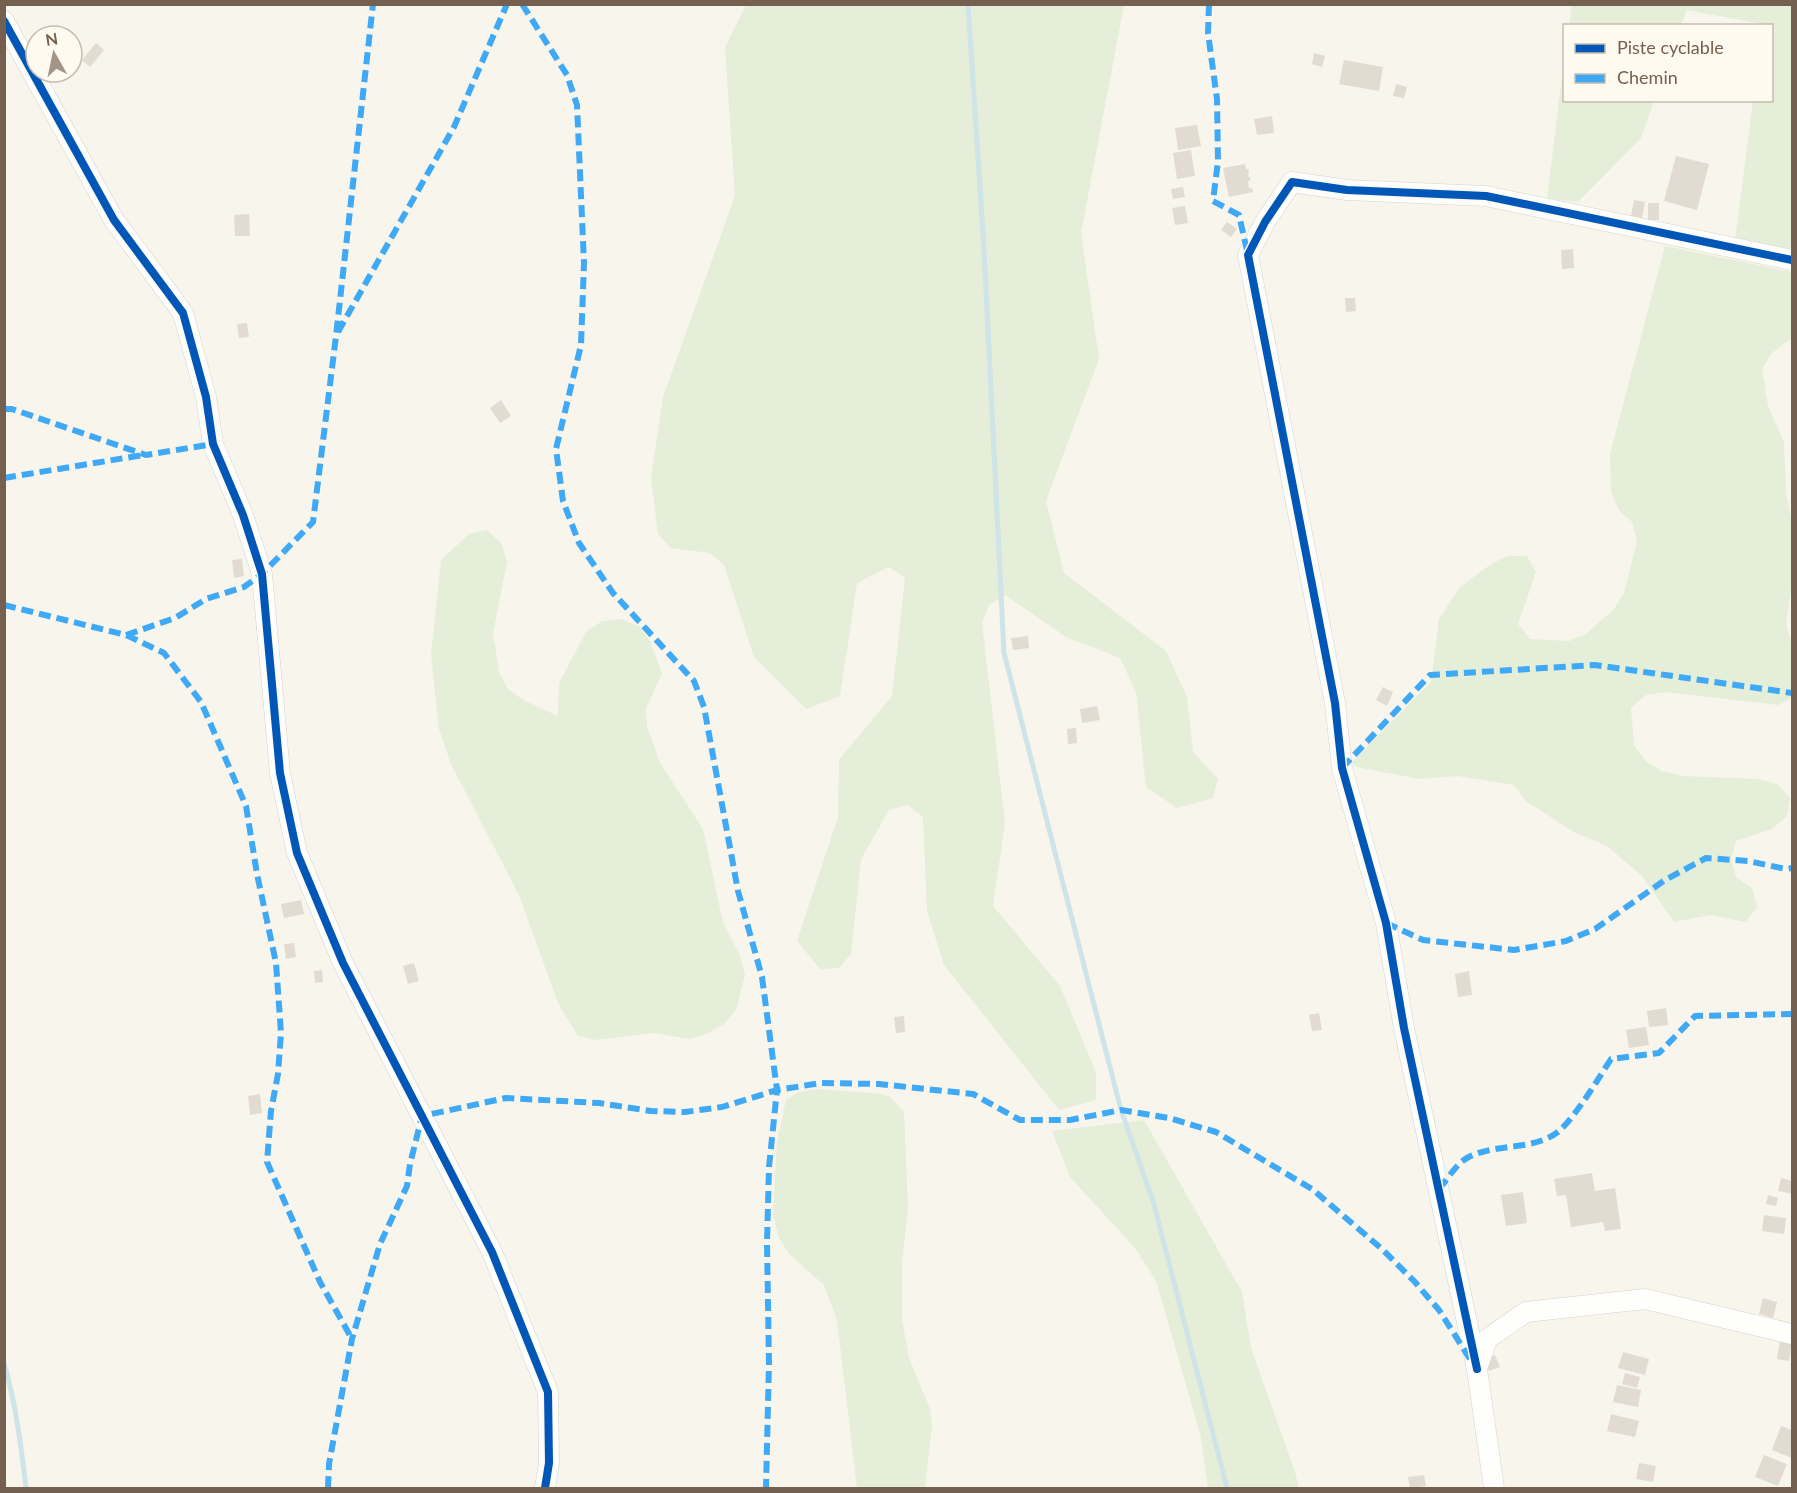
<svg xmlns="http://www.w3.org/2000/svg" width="1797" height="1493" viewBox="0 0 1797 1493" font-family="Lato,sans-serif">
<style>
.green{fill:#e4eed9}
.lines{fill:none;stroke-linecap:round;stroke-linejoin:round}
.stream{stroke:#cfe4e7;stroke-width:5}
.building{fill:#e2dbd2}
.street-casing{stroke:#d7d2cb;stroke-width:21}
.street{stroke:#fefefc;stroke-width:20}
.quiet{stroke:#3fa9f5;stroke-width:6;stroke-dasharray:12 6;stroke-linecap:butt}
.cycleway-casing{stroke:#fefaf0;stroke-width:11}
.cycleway{stroke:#0057b8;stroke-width:8}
</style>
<rect width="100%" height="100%" fill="#f8f5ed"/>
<g class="green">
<polygon points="746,5 1124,5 1081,233 1099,359 1046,501 1064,573 1166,651 1187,697 1193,752 1218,779 1213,798 1177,808 1146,787 1136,692 1120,658 1066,637 1005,595 989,605 982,623 1005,823 993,906 1060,986 1096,1072 1096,1100 1059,1110 944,965 927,911 923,817 908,805 889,810 861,859 851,954 839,968 820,969 797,941 838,817 839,760 892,696 905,578 889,567 857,583 840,696 806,709 754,657 724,565 710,553 671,548 658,534 651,478 663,397 735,196 725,47"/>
<polygon points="1572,5 1792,5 1792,249 1735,240 1753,101 1772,100 1772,26 1763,25 1762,24 1687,10 1681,25 1569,26"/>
<polygon points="1564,61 1564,100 1654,101 1641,138 1578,202 1547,199"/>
<polygon points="1665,246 1792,272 1792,338 1772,353 1762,369 1768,406 1784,442 1786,492 1792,523 1792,584 1786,623 1792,646 1792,698 1778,705 1665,692 1646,695 1631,708 1634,745 1646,761 1662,771 1682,776 1758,779 1777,784 1790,798 1787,816 1772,829 1736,841 1731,859 1736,877 1752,888 1757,907 1746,922 1710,915 1674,922 1642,876 1607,846 1572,831 1526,801 1514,785 1458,776 1420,779 1356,767 1352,762 1431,682 1439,619 1460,587 1491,564 1508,556 1527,556 1536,572 1518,624 1530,639 1569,641 1586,634 1614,609 1624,593 1637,541 1632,522 1619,510 1611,492 1610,454"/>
<polygon points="487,530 501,543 507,561 493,634 499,672 508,689 523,700 558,716 559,683 586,632 602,621 621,619 639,626 650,641 662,674 646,708 647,727 660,763 703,829 723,923 740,956 745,975 736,1010 724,1024 708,1033 691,1039 653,1033 597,1040 578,1036 558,1003 519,895 451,764 439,729 431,654 441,560 469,534"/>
<polygon points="818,1089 883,1094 891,1098 904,1112 908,1208 902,1264 902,1320 909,1358 930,1409 932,1427 925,1488 857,1488 837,1320 824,1285 790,1255 779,1238 773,1215 777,1142 786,1100 799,1092"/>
<polygon points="1144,1120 1242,1292 1251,1348 1295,1472 1299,1488 1208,1488 1200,1433 1156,1281 1135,1248 1070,1177 1052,1131"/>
</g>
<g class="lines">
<g class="stream">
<polyline points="968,4 984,249 1004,653 1121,1110 1153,1201 1227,1488"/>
<path d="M 4,1363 C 16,1404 21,1446 26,1488"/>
</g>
</g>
<g class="building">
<polygon points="96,43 104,50 90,67 82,60"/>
<polygon points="1314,53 1325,56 1322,67 1312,64"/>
<polygon points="1344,60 1383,67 1379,91 1339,84"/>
<polygon points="1396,84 1407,87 1404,98 1393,96"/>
<polygon points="1272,116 1274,133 1257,135 1254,119"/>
<polygon points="1197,125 1201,146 1178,150 1175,128"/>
<polygon points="1191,150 1195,176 1177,179 1173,153"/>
<polygon points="1676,156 1709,164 1697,210 1664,201"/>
<polygon points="1245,164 1246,169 1249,169 1248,177 1250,177 1251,180 1248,181 1249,188 1252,188 1253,192 1229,197 1223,168"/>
<polygon points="1183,187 1185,197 1173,199 1171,189"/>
<polygon points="1634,200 1645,202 1642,218 1631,216"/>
<rect x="1648" y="203" width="11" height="17"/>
<polygon points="1185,206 1188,223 1175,225 1172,208"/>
<polygon points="249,214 250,236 235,236 234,215"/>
<polygon points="1227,222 1237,229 1231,237 1221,230"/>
<polygon points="1573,249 1574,268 1562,269 1561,250"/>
<polygon points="1345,298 1355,298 1356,311 1346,312"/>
<polygon points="247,323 249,337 239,338 237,324"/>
<polygon points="501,400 511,416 500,423 490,408"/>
<polygon points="242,559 244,576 234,578 232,560"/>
<polygon points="1028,636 1029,648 1013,650 1011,638"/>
<polygon points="1383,687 1393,692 1387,706 1376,700"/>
<polygon points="1097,706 1100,720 1082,723 1080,709"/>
<polygon points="1076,728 1077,743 1068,744 1067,729"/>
<polygon points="301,900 304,914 284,918 281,904"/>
<polygon points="294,943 296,957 286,959 284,944"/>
<polygon points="414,963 419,981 408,984 403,966"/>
<polygon points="322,970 323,982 315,983 314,971"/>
<polygon points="1469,971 1472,995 1458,997 1455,974"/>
<polygon points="1666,1008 1668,1025 1649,1027 1647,1011"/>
<polygon points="1319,1013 1322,1030 1312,1031 1309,1015"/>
<polygon points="904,1016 905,1032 896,1033 894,1017"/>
<polygon points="1646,1027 1649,1045 1629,1048 1626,1030"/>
<polygon points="260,1094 262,1113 250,1115 248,1096"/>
<polygon points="1592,1173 1595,1191 1615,1188 1621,1229 1605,1231 1603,1222 1571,1227 1566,1195 1557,1196 1554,1179"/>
<polygon points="1781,1178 1792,1181 1792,1194 1778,1191"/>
<polygon points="1523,1192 1527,1223 1506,1226 1501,1195"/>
<polygon points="1768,1195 1778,1198 1776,1206 1766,1204"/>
<polygon points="1764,1215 1786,1218 1784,1234 1762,1231"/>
<polygon points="1763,1298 1777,1302 1773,1318 1759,1314"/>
<polygon points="1780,1340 1792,1342 1789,1361 1777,1359"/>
<polygon points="1623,1352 1649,1359 1645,1375 1618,1368"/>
<polygon points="1495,1355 1500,1367 1489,1371 1484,1360"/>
<polygon points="1625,1373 1640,1377 1637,1388 1622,1384"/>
<polygon points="1617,1385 1641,1390 1638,1407 1613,1402"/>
<polygon points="1611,1414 1639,1421 1635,1437 1607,1431"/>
<polygon points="1781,1426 1792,1430 1792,1458 1772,1450"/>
<polygon points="1764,1455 1787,1464 1778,1486 1755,1477"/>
<polygon points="1639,1463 1656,1466 1653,1482 1636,1479"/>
<polygon points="1424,1475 1426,1486 1410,1488 1408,1477"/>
</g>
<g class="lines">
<g class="street-casing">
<g id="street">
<polyline points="4,21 114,220 183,313 206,397 213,444 243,515 262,574 280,773 297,853 343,963 492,1252 548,1392 549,1463 545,1488"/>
<polyline points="1477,1369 1404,1028 1386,923 1342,768 1335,703 1248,255 1265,222 1292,182 1347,190 1486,196 1792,260"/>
<polyline points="1494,1488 1477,1369 1487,1339 1526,1312 1645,1299 1792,1334"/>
</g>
</g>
<use href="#street" class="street"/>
<g class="quiet">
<polyline points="522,4 567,75 577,105 584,263 581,345 556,449 563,501 579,543 613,593 694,681 704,707 738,891 762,977 777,1090 769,1167 767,1243 769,1363 766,1488"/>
<polyline points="1209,4 1208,33 1217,99 1218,161 1213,201 1239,215 1248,255"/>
<polyline points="338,332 454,127 507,4"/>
<polyline points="4,409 12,409 146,455 213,444"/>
<polyline points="4,478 143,455"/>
<polyline points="4,605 126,635 164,653 201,702 246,806 257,874 276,963 281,1033 278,1074 271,1111 267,1162 320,1282 352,1339"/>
<polyline points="126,635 175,618 206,599 244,587 262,574 313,522 336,336 373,4"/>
<polyline points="1342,768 1430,675 1595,665 1792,693"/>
<polyline points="1386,923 1423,940 1514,950 1566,941 1595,929 1665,880 1706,858 1748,861 1786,869 1792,868"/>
<path d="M 1439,1189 C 1447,1180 1456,1164 1467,1158 C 1496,1142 1533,1152 1559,1131 C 1576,1116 1598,1079 1611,1059 L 1659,1053 L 1695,1016 L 1792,1014"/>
<polyline points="328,1488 329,1464 352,1339 380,1244 407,1186 410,1164 422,1116 506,1098 599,1103 651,1111 685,1112 722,1107 777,1090 821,1083 879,1084 973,1094 1020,1120 1070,1120 1121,1110 1169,1118 1216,1132 1312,1189 1382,1249 1414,1281 1439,1310 1470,1359"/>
</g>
<g class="cycleway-casing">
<g id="cycleway">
<polyline points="4,21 114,220 183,313 206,397 213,444 243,515 262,574 280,773 297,853 343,963 492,1252 548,1392 549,1463 545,1488"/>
<polyline points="1477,1369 1404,1028 1386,923 1342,768 1335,703 1248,255 1265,222 1292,182 1347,190 1486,196 1792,260"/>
</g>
</g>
<use href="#cycleway" class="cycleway"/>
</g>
<rect width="1797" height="1493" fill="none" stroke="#755f4e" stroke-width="12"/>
<rect x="1563" y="24" width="210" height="78" fill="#fefaf0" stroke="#c7bcaf" stroke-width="1.5"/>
<rect x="1575" y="44" width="30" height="9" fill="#0057b8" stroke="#c7bcaf" stroke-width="1.5"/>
<text x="1617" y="54" font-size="18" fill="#755f4e">Piste cyclable</text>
<rect x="1575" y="74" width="30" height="9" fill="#3fa9f5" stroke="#c7bcaf" stroke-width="1.5"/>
<text x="1617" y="84" font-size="18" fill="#755f4e">Chemin</text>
<g transform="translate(54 54) rotate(351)"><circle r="28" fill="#fefaf0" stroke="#c7bcaf" stroke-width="1.5"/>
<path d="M0-4.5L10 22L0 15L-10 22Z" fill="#a39486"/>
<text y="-9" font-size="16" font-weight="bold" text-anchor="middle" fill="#755f4e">N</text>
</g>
</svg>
